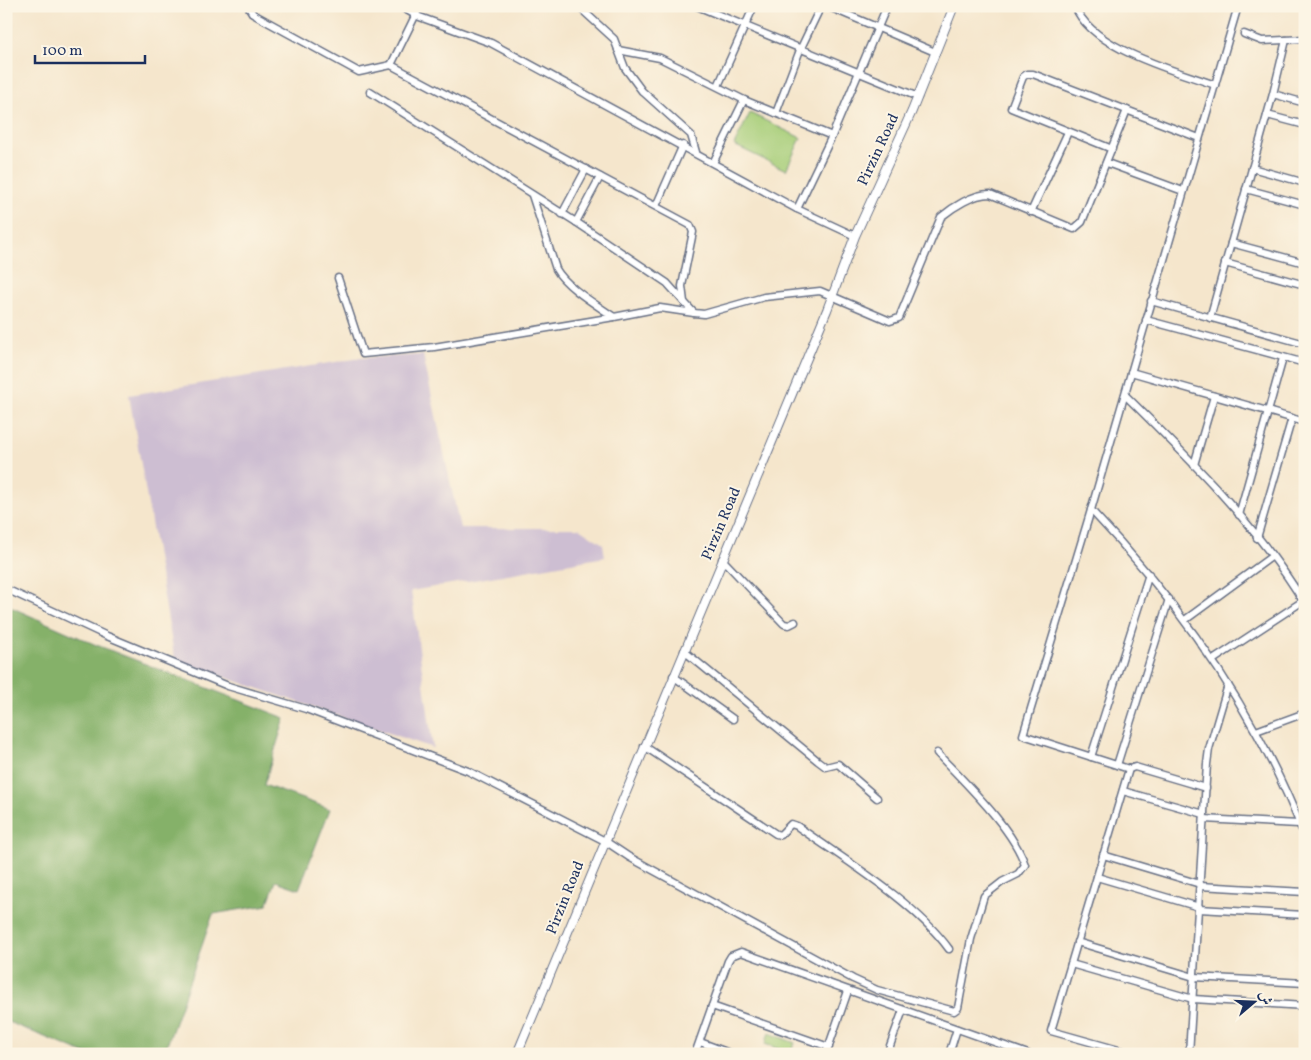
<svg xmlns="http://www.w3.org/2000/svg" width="1311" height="1060" viewBox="0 0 1311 1060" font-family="Vollkorn,Amiri,serif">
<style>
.industrial{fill:#cdbed2}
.green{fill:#a7ce79;stroke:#617e6c}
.forest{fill:#85b169;stroke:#507064}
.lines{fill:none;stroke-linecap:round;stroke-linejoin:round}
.minor-casing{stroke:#676f84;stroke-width:9}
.tertiary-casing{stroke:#676f84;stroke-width:10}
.minor{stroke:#fff;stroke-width:6}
.tertiary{stroke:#fff;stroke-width:8}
.labels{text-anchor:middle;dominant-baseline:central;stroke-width:4;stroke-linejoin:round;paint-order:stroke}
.street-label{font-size:15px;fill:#1b2f5e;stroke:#fcf5e5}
</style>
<rect width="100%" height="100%" fill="#fcf5e5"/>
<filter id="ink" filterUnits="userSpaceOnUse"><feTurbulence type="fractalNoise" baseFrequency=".02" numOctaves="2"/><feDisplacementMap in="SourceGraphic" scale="10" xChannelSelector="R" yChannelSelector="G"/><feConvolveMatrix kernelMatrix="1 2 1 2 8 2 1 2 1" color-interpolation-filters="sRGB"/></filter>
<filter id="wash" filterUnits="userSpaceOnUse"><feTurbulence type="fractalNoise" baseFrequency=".0096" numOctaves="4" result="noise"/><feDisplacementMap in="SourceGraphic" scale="20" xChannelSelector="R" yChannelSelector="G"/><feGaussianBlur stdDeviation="1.12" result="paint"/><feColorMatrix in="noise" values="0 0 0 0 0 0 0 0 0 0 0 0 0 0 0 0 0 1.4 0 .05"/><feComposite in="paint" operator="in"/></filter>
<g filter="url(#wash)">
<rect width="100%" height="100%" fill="#f5e6cc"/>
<polygon class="industrial" points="423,355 460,528 579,528 603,544 605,557 411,591 433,748 175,660 129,395 361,358"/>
<g class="green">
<polygon points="750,113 801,138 786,170 734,145"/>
<polygon points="769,1033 795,1043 792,1050 788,1052 765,1044"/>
</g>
<polygon class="forest" points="6,605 94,644 285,718 264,785 330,809 299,889 276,881 267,905 213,914 164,1054 86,1054 6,1021"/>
</g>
<g filter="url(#ink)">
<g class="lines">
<g class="minor-casing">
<g id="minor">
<path d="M 248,6 L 253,14 L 359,72 L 391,65 L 690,225 L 693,232 L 682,286 L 684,302 L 694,313 L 704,314 L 764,297 L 820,291 L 890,321 L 899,318 L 941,217 C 953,207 973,194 990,194 L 1074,229 L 1082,222 L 1127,110"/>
<polyline points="400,6 417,16 491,43 797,209 855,236"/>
<polyline points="578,6 614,39 625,68 642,91 691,135 696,152"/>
<polyline points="697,6 918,97"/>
<polyline points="827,6 935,52"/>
<path d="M 1075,6 C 1091,49 1174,70 1215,85"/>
<polyline points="1244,34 1262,41 1305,39"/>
<polyline points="618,50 660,58 744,100 832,136"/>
<polyline points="391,65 420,6"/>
<polyline points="718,86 754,6"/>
<polyline points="370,92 576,222 667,283 684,302"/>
<polyline points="1273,94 1305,103"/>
<polyline points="776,113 800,50 821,6"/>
<polyline points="1267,115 1305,125"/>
<polyline points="1112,149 1011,108 1023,77 1027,74 1033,74 1199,138"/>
<polyline points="713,163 744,100"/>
<polyline points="1107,163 1183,191"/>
<polyline points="1252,168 1305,183"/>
<polyline points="1246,189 1305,205"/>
<path d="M 532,195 L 556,269 C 566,287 597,305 614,317 L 660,308 L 694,313"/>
<polyline points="656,206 683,145"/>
<polyline points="797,209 832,136 887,6"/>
<polyline points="1031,212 1068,132"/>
<polyline points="562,214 586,169"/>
<polyline points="576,222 600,177"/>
<polyline points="1231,243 1305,263"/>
<polyline points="1225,263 1305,285"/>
<polyline points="338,278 363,354 434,347 614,317"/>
<polyline points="1151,301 1305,344"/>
<polyline points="1210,318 1273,94 1286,40"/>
<polyline points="1146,320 1305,363"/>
<polyline points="1131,372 1305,422"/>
<path d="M 1125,395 C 1190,459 1257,525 1305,604"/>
<polyline points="1194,465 1214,396"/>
<path d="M 1091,510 C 1182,606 1257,713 1305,837"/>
<polyline points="1239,515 1283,358"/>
<polyline points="1257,538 1292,418"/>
<polyline points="722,559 784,624 789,625 795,622"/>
<path d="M 6,589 L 107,636 L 228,686 L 306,709 L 468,771 L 605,841 L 629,857 L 853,979 L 877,990 L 954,1011 L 958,1008 L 971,939 L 984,896 L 1002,882 L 1018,874 L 1025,865 C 1013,828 964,782 937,753"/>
<polyline points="1299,595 1305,574"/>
<polyline points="1185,620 1271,557"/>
<polyline points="684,651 818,761 826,767 838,764 877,798"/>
<polyline points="1213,660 1303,601"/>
<polyline points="673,676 733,719"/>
<polyline points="1256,731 1305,713"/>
<path d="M 644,746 L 776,834 L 780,835 L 791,824 L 797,826 C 846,861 914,901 949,949"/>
<polyline points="1091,757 1149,574"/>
<polyline points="1117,765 1169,599"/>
<polyline points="1129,769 1051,1031 1133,1054"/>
<polyline points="1206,788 1135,767 1129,769 1023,735 1091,510 1238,6"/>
<polyline points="1123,791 1204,814"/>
<polyline points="1204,819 1299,824"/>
<polyline points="1103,855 1200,884"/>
<polyline points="1097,877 1199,907"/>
<polyline points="1200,886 1305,892"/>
<polyline points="1199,909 1305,915"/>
<polyline points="1077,942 1194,977 1305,983"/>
<polyline points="1071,964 1193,999 1305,1006"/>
<polyline points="712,1006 829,1047"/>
<polyline points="700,1042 732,1054"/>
<polyline points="695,1054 728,961 731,956 741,952 1028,1054"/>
<polyline points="826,1054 848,991"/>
<polyline points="887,1054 903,1010"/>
<polyline points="949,1054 957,1029"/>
<polyline points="1189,1054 1207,764 1209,749 1228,685"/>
</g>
</g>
<g class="tertiary-casing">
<polyline id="tertiary" points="517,1054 827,310 855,236 912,111 954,6"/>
</g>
<use href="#minor" class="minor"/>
<use href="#tertiary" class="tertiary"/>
</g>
</g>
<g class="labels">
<g class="street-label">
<text transform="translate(879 150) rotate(-65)">Pirzin Road</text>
<text transform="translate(722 524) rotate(-67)">Pirzin Road</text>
<text transform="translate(566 898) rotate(-68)">Pirzin Road</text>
</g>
</g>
<rect width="1311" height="1060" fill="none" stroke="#fcf5e5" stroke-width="25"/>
<g transform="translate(1254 1002) rotate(71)" stroke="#fcf5e5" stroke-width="4" paint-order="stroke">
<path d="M0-4L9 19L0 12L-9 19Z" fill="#1b2f5e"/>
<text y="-8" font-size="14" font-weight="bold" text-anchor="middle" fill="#1b2f5e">ش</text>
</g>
<path d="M35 55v8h110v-8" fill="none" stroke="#1b2f5e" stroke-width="2.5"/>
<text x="42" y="55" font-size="15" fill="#1b2f5e" stroke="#fcf5e5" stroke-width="4" paint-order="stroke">100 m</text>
</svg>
